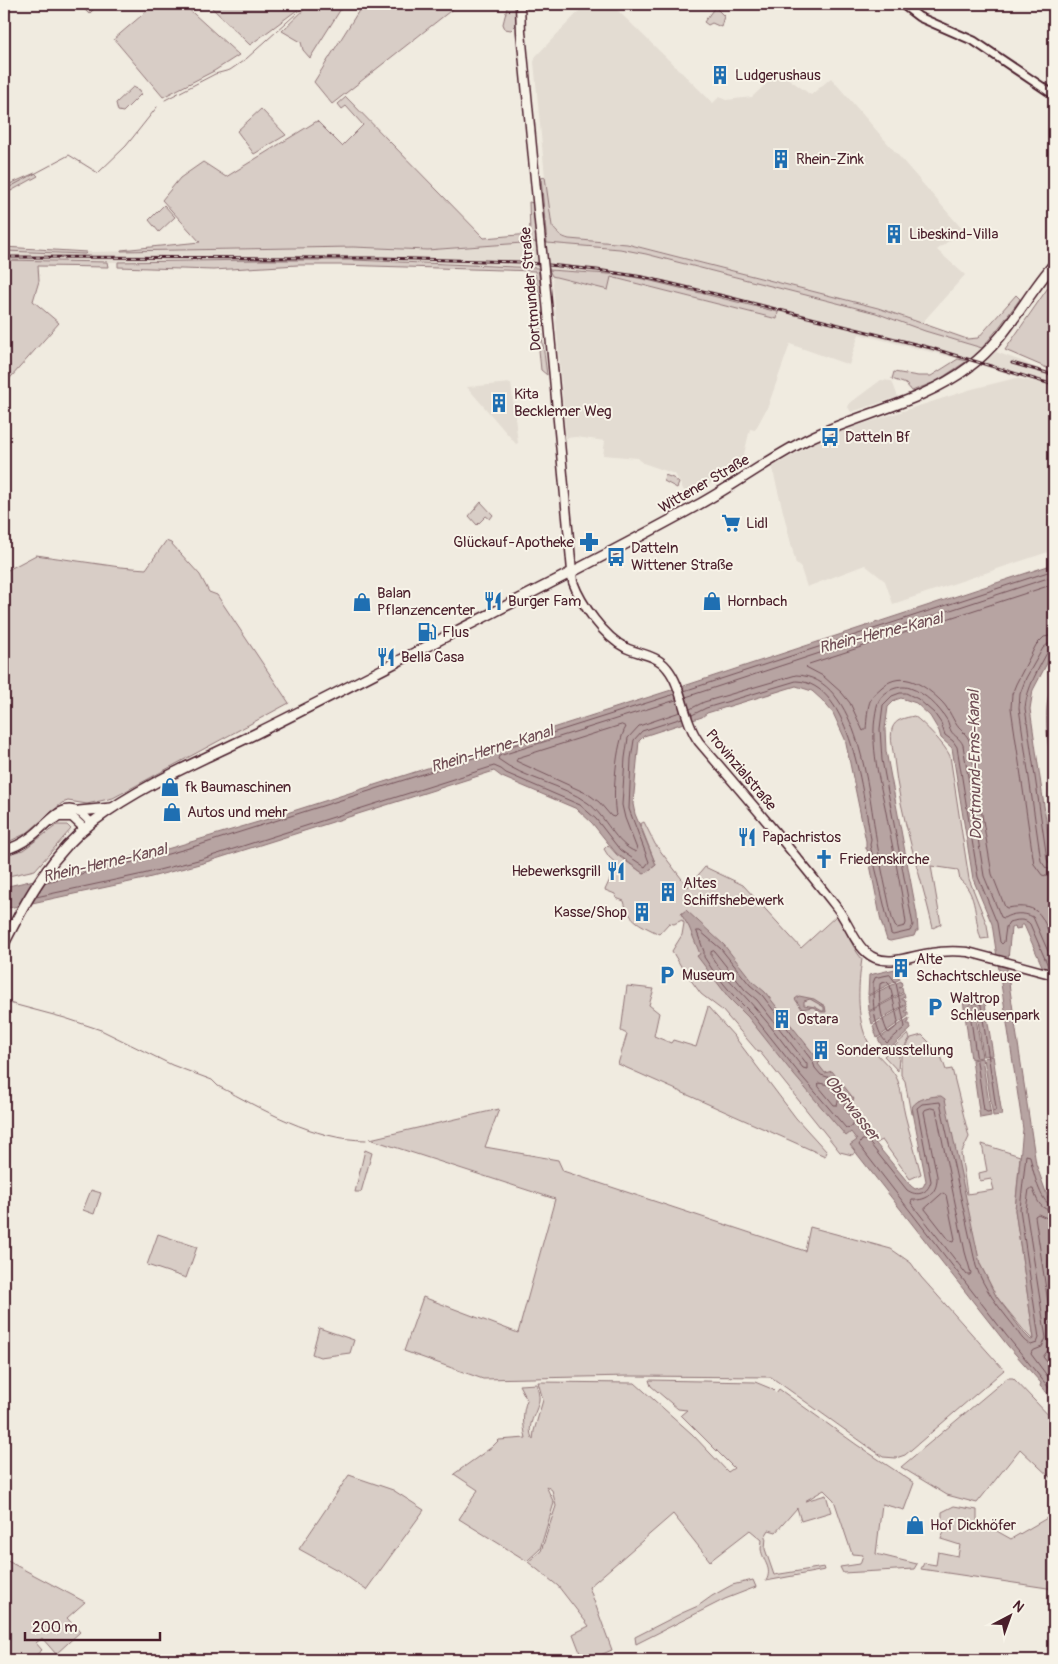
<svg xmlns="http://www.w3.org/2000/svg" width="1058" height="1664" viewBox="0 0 1058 1664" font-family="Pangolin,sans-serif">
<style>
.built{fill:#e3dcd2}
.green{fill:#d8cdc6;stroke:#917678}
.water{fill:#b7a4a2;stroke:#8b6f72;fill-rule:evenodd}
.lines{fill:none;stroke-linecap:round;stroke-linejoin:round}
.shore{stroke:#76545b;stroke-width:1}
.stream{stroke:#8b6f72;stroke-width:1}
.tertiary-casing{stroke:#4a1f2b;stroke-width:11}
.secondary-casing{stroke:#4a1f2b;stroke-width:11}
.primary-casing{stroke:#4a1f2b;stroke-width:12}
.tertiary{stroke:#f7f3e8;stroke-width:7}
.secondary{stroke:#f7f3e8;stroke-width:8}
.primary{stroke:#f7f3e8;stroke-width:9}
.rail-casing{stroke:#4a1f2b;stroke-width:3}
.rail{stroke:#f7f3e8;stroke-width:1;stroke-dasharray:4;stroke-linecap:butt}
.secondary-bridge-casing{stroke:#4a1f2b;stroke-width:11;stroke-linecap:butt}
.secondary-bridge{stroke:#f7f3e8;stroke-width:8}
.labels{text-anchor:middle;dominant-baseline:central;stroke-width:4;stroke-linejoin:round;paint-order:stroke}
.poi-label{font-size:15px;fill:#4a1f2b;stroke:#f7f3e8;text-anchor:start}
.street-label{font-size:15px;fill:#4a1f2b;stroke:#f7f3e8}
.water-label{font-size:16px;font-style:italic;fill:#704e55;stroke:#f7f3e8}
</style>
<rect width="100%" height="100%" fill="#f0ebe0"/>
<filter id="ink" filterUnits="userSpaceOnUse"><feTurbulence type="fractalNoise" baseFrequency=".02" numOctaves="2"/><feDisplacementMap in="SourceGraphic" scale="10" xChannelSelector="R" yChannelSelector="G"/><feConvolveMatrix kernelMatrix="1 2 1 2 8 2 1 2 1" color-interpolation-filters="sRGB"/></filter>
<g filter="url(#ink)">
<g class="built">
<polygon points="586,4 611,4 713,103 719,97 726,100 752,97 779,72 811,95 831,78 963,230 937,250 965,275 921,324 878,308 627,244 569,239 562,237 556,232 552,226 545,177 534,62 536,56"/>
<polygon points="536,242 620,249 646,254 876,313 925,331 982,348 967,361 859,334 849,365 790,344 768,406 755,430 750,429 741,467 687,496 675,474 643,463 638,458 603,455 605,441 576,437 566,438 552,276 607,290 610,277 777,319 778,312 623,275 539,270 538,268 530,267 354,260 107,262 4,260 4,251 85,254 87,252 353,247 427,250"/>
<polygon points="996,352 1024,362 1054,378 1054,550 893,604 885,581 865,565 807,587 800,566 796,564 772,467 829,435 881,418 972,389 1016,378 1034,382 981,365"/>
<polygon points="881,380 892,381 898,397 851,412 848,407 850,403"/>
<polygon points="511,383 518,443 516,444 467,387"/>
</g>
<g class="green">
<polygon points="79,4 99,4 89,14"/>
<polygon points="155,4 183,4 239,55 214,71 163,97 114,39"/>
<polygon points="208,4 309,4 301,7 250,45"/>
<polygon points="310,4 344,4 310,58 303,50 301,42 282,31"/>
<polygon points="363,4 459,4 332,104 314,82"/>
<polygon points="508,4 516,4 516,25 511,30 505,29 503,24"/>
<polygon points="715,7 724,16 721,27 712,23 708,25 704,22"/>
<polygon points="133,87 140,90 141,94 123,112 118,111 116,103"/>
<polygon points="346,97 484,238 530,234 529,202 533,203 536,242 427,250 353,247 121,251 121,250 200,242 162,200 180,178 203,162 226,177 317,121 342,146 363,125 346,106 342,109 338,104"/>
<polygon points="261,109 286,135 254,154 237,131"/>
<polygon points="35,173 38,176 9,192 4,197 4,188 5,186"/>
<path d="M 545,177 L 552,226 C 557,233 561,237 569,239 L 627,244 L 878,308 L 967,339 L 978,338 L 1016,295 L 1020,299 L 1000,326 L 982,348 L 925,331 L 876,313 L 646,254 L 620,249 L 547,243 L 541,178 Z"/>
<polygon points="164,205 175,217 159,232 149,220"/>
<polygon points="4,247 87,252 85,254 4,251"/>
<polygon points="4,260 107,262 108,267 38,266 39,281 33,301 59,323 4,385"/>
<polygon points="258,260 354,260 538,268 541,292 538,292 535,271 340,265 298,265 213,270 118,267 118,262"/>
<polygon points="549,270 623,275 643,279 778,312 777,319 611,277 608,290 552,276"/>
<polygon points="1054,279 1054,371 1005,350"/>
<polygon points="541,329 547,375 541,370 537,330"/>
<polygon points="958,359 967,361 937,381 912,391 906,384 892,379 894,372 918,376 931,376"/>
<polygon points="665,475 673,478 679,483 677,488 664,481"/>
<polygon points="481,502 493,515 490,519 486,516 477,525 469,516"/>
<polygon points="166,541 171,543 200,575 209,592 217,595 289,703 113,798 87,804 68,801 62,803 27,833 4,844 4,572 36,555 120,567 146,569"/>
<path d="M 1054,678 L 1054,783 C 1049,748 1040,711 1054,678 Z"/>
<path d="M 914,716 C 924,723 945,745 950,756 L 969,879 L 987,925 L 989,938 L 981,939 C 974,920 978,894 960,880 L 958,870 L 931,866 L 941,924 L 933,928 C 920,872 900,817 894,759 C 893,749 890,739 892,729 C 895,719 905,718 914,716 Z"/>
<path d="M 644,822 L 655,844 L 688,887 L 705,867 L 743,885 L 801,948 L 836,916 C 847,930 851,946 862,959 C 858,985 855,1025 872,1048 C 880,1059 893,1068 898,1081 C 902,1092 902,1104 905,1115 C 910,1135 916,1155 921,1174 L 910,1179 L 882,1140 L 877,1143 L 873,1139 L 852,1155 L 840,1152 L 760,1052 L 758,1052 L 722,1010 L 701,994 L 682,968 L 672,951 L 682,935 L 684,923 L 682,920 L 674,924 L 669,923 L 659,934 C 642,925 629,922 624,901 L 616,898 L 615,894 L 605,890 L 617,864 L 609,857 L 604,849 L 608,845 L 617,855 L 644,874 L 656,865 L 640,824 Z"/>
<polygon points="57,825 67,825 71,829 35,870 4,877 4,855 23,850"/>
<polygon points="627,986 654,989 649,1005 659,1013 654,1036 671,1043 673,1040 696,1047 708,1007 734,1036 796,1118 827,1152 825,1156 618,1064 627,1034 621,1031"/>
<polygon points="908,1034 910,1038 899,1056 898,1071 884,1056"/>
<polygon points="922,1035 940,1053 946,1070 952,1069 969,1137 961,1154 967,1194 994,1190 991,1179 980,1181 979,1173 987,1171 982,1144 1020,1156 1015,1210 1034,1338 1033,1340 1026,1333 996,1296 980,1264 937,1096 918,1101 912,1108 913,1114 911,1114 905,1081 901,1075 901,1056 911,1038"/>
<polygon points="499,1109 485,1147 558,1160 563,1171 805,1251 810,1227 891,1249 911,1263 921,1277 1004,1370 905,1455 896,1458 883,1457 771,1377 630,1376 483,1379 404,1351 423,1297 518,1333 555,1199 370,1139"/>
<polygon points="365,1150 372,1153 361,1192 355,1192"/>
<polygon points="91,1190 101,1193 94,1214 83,1210"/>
<polygon points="158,1234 197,1247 186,1278 147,1265"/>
<polygon points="319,1328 354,1340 350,1353 320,1357 312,1354"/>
<polygon points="1007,1378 1013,1378 1054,1421 1054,1481 1020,1449 977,1503 947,1495 901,1467"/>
<path d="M 649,1380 L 755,1382 L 772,1389 L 776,1393 L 779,1389 L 857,1445 L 914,1483 L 904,1510 L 882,1504 L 876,1554 L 917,1564 L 914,1569 L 843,1573 L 840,1567 L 860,1564 L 863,1555 L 852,1554 L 834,1500 L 824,1490 L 805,1501 L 826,1495 L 831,1512 L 801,1521 L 797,1508 L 776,1532 L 769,1530 L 764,1538 L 766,1537 L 765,1549 L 774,1575 L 824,1567 L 825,1570 L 766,1581 C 773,1568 763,1562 761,1549 C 761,1546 762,1543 762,1540 L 750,1530 L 710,1561 L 673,1514 L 589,1587 L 612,1650 L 589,1660 L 583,1660 L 573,1634 L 589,1626 L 558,1586 L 528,1562 L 541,1551 L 556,1506 L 552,1490 L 546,1486 L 554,1503 L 540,1549 L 527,1561 L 459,1519 L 478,1490 L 454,1474 L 492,1447 L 499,1440 L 526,1438 C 523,1425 522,1413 527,1400 L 519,1385 L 537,1384 C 537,1389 540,1396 539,1400 C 537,1414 525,1425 533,1440 L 534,1431 L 543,1400 L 538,1382 L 635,1383 L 692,1434 L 728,1472 L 734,1468 L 681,1415 L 687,1410 L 678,1409 L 651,1386 Z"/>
<polygon points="349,1475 393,1490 424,1510 366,1590 339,1571 299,1549"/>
<polygon points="954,1506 977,1510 977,1520 1011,1539 1054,1514 1054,1589 921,1569 924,1563 936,1565 938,1552 958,1556 960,1545 941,1539 948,1523 939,1521 942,1517 942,1512"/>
<polygon points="4,1559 85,1602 67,1618 80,1632 56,1654 42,1638 36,1643 42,1650 30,1660 4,1660"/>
<polygon points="753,1580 756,1587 725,1599 636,1644 635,1637 682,1613 698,1606 712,1596 732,1585"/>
</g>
<g class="water">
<path d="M 1054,564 L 1054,650 L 1033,690 L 1030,709 L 1054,875 L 1054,993 L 1024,925 L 1021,925 L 1021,928 L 1016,929 L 1015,926 L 1011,928 L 1007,970 L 1036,1164 L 1048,1198 L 1052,1199 L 1054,1194 L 1054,1401 L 1040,1386 L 1041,1383 L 1008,1346 L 850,1145 L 857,1140 L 851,1132 L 846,1136 L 794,1075 L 748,1017 L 729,998 L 697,956 L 700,954 L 689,927 L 681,914 L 686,910 L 724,945 L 753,982 L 765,992 L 820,1062 L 818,1064 L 825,1073 L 832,1071 L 854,1099 L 849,1106 L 860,1125 L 857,1128 L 862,1135 L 867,1133 L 911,1186 L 915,1189 L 923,1187 L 926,1181 L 912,1107 C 918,1098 931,1096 941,1096 L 945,1099 L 980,1264 L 996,1296 L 1024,1333 L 1031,1340 L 1034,1339 L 1015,1210 L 1023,1129 L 992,924 L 973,879 L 952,748 L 941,738 L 939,731 L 930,716 L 916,703 L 901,698 L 895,700 L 888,707 L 885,729 L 886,751 L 917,915 L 918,931 L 916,931 L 914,936 L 890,941 L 887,940 L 881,921 L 867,849 L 866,849 L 866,841 L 845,739 L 833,713 L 822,700 L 812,691 L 796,686 L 707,713 L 702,717 L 644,736 L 639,741 L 633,804 L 635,814 L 656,865 L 644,874 L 616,853 L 592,823 L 577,809 L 502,777 L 494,771 L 203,863 L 144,879 L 4,909 L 4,887 L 167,849 L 265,820 L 690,684 Z"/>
<polygon points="895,969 900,979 868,995 869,975"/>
<polygon points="901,981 902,985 899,988 902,987 903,992 869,1011 868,996"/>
<polygon points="904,993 905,997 902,998 902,1000 905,1000 906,1004 872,1024 869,1012"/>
<path d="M 799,996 L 814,999 L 825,1006 L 826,1012 L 821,1012 L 813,1007 L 802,1009 L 795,999 ZM 810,999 L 824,1007 L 824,1011 L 822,1011 L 815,1007 L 804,1005 L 804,1001 Z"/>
<polygon points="984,997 993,1055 983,1056 975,998"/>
<polygon points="973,998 982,1057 971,1059 963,1000"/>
<polygon points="906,1005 907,1010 905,1011 905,1012 908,1012 908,1016 877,1038 873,1026"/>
<polygon points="909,1018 909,1022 907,1023 907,1024 910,1024 911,1029 886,1052 878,1039"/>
<polygon points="993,1056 1002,1115 993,1116 984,1058"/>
<polygon points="982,1058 991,1116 980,1118 972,1060"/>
</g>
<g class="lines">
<g class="shore">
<path d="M 1054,584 L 809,664 L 806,667 L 823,676 L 842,693 L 850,703 L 863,731 L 866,729 C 867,720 867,707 871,699 C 873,694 878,691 882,687 C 903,669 926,686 942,702 C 950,710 953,721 959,728 C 964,733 968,736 970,743 L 992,874 L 1005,907 L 1007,908 C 1043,902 1042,918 1054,946"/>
<polyline points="1054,635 1044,637 1036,645 1016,684 1012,694 1011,708 1034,864 1042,875 1054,878"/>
<polyline points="1054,643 1048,644 1043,648 1026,678 1020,694 1019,708 1041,861 1046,868 1054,871"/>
<path d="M 1054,649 L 1048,651 C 1038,670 1027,687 1025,708 L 1047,859 L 1049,863 L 1054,864"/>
<polyline points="684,691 1054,570"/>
<polyline points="686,697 1054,576"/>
<path d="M 676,700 L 499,756 L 498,759 C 524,779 562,784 588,803 C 606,816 615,844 636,852 L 637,849 L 625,818 L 622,805 L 625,758 L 628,738 L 639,726 L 680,712"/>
<path d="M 690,709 L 704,702 L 796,675 C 860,676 869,797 877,843 C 881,868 887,893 892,918 L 895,926 L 897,928 L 905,926 L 906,923 C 901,884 892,846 885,807 C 878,774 869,740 877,706 C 880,692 898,684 910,688 C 925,693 939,707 947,720 C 949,723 949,728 951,731 C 954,736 960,738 963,745 L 984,876 L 1001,917 L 1004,918 C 1012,913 1024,912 1033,917 L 1054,965"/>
<path d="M 692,715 L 706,708 L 796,681 C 852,682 863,798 871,839 L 870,845 L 891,934 L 893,935 L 910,931 L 913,925 L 882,760 L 880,729 L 883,705 L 892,696 L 900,693 L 906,693 L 918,699 L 934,713 L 941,723 L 945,735 L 953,741 L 957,747 L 978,877 L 997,923 L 1000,942 L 1002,944 L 1004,942 L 1006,927 L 1009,922 C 1016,920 1025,918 1030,924 L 1049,968"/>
<path d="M 622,725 L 626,727 C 616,743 612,796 616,815 L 614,817 L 611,816 L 599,802 L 588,794 L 516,761 L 518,758 Z"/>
<polyline points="46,882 168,854 196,846 675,694"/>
<polyline points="36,897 143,874 202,859 494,766 501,769 506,773 580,805 596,819 620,850 645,867 649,862 629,809 631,759 634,740 642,731 682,718"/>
<polygon points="697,931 700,931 721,949 750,985 762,995 813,1062 815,1068 821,1075 831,1078 846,1098 844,1107 854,1122 851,1127 846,1128 798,1072 752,1014 733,995 714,972 704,957 704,952"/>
<path d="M 714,951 L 745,990 L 757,1000 L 807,1064 L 807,1069 L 803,1068 C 787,1049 773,1028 756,1009 C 741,991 724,977 711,956 L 711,952 Z"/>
<path d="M 890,975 L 896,983 L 905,1027 L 887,1043 C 873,1030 873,1001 873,983 L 875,978 Z"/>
<path d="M 887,982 L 890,985 L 898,1022 L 897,1026 L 889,1033 L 887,1031 C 881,1017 878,1000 880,984 Z"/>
<polygon points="978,1003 981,1005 996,1108 995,1111 987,1112 984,1110 969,1006 970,1004"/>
<polygon points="819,1083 829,1085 839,1098 837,1105 834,1105 819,1087"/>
<path d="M 931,1108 L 936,1109 L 938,1119 L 965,1252 L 971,1273 L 970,1275 L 967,1275 L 911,1203 L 912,1200 C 928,1201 938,1192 937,1176 L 924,1112 L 925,1110 Z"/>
<polygon points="943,1193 946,1195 955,1239 953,1242 950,1241 925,1209"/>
<path d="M 1054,1204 L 1049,1204 C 1039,1198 1032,1167 1030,1156 L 1026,1155 L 1020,1209 L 1039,1338 L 1037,1343 L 1031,1345 C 1022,1341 1019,1333 1013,1325 C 998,1306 984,1289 976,1266 L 940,1102 L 922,1104 L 917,1108 L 931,1181 C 928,1194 917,1197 907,1190 L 867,1140 L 862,1140 L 859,1145 L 1006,1335 L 1054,1394"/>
<path d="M 1054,1210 C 1040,1211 1037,1200 1033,1189 L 1029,1189 L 1026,1210 L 1046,1338 L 1042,1347 L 1032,1351 L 1031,1354 L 1054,1385"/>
<polyline points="1054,1218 1047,1218 1038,1214 1035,1216 1053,1336 1051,1346 1043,1357 1054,1370"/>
</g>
<g class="stream">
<polyline points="165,100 215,74 230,70 246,59 307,4"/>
<polyline points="54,163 69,155 98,173 126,146 157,107"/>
<polyline points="4,192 8,188 51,165"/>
<path d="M 4,1003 L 9,1003 L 65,1018 L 101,1030 L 172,1065 L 212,1080 L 218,1086 C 264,1110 313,1140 366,1140"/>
</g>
<g class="tertiary-casing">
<polyline id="tertiary" points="902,4 919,17 974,41 1054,95"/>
</g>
<g class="secondary-casing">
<g id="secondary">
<polyline points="520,4 521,32 541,242"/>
<path d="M 544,270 L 573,582 C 581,604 604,637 626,648 C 639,654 657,655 667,668 C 683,687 683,720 699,742 C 746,797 793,851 837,908 C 849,923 857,951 875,958 C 893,965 913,955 931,953 C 943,951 956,951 968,952 L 1054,975"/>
<polyline points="52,821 59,817 72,817 85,829"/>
<path d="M 4,850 C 13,848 24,842 32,836 C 53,820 66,793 91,823"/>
</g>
</g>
<g class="primary-casing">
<g id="primary">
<polyline points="79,811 111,808"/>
<path d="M 4,944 C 27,898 52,853 94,821 C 143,784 202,760 257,733 C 322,701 387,667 451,634 C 533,592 615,551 696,506 C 735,485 771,457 812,437 C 863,413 923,402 969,367 C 1006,340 1025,297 1054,264"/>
</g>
</g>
<use href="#tertiary" class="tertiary"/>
<use href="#secondary" class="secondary"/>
<use href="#primary" class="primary"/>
<g class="rail-casing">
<g id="rail">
<polyline points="4,257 383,258 520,262 597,270 643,277 728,297 931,348 1054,385"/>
<polyline points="1012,363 1054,375"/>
</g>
</g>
<use href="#rail" class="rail"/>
<g class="secondary-bridge-casing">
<polyline id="secondary-bridge" points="541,242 544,270"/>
</g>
<use href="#secondary-bridge" class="secondary-bridge"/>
</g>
</g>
<defs>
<g id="building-bare" transform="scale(1.5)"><path d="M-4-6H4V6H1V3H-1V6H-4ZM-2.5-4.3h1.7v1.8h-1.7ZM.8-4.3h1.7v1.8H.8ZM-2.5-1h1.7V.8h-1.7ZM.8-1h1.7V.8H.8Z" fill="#1f6fb2" stroke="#f7f3e8" stroke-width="2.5" paint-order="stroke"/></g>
<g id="bus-bare" transform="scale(1.5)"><path d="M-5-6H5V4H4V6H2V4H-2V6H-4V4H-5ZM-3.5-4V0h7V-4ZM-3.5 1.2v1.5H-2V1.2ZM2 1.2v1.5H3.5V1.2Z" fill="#1f6fb2" stroke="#f7f3e8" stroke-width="2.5" paint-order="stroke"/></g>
<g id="supermarket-bare" transform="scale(1.5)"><path d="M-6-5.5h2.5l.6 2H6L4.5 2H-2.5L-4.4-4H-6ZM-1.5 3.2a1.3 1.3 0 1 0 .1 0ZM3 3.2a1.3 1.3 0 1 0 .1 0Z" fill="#1f6fb2" stroke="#f7f3e8" stroke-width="2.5" paint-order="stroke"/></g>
<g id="pharmacy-bare" transform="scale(1.5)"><path d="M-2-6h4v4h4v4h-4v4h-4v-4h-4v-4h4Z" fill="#1f6fb2" stroke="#f7f3e8" stroke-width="2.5" paint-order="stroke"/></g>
<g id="restaurant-bare" transform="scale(1.5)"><path d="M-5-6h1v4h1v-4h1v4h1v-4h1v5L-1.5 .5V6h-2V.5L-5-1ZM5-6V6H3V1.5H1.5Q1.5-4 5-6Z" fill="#1f6fb2" stroke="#f7f3e8" stroke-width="2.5" paint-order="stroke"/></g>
<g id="shop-bare" transform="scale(1.5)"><path d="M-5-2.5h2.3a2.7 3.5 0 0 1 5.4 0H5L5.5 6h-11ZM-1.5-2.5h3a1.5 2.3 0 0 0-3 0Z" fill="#1f6fb2" stroke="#f7f3e8" stroke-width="2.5" paint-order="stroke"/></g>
<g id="fuel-bare" transform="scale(1.5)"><path d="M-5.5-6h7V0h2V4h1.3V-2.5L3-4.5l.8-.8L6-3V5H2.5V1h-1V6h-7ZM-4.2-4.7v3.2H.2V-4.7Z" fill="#1f6fb2" stroke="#f7f3e8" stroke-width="2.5" paint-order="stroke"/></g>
<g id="church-bare" transform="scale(1.5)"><path d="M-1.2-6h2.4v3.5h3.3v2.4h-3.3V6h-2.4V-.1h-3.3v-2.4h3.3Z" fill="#1f6fb2" stroke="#f7f3e8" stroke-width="2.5" paint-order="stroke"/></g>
<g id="parking-bare" transform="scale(1.5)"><path d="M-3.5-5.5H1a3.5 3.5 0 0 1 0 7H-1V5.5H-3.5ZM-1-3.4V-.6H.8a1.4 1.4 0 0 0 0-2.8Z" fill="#1f6fb2" stroke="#f7f3e8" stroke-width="2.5" paint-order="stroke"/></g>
</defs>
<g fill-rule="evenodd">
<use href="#building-bare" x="720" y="75"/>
<use href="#building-bare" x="781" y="159"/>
<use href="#building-bare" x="894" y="234"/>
<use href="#building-bare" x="499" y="403"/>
<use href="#bus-bare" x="830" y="437"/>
<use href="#supermarket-bare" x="731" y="523"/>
<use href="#pharmacy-bare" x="589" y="542"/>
<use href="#bus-bare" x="616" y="557"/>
<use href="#restaurant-bare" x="493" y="601"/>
<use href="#shop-bare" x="712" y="601"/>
<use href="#shop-bare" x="362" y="602"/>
<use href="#fuel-bare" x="427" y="632"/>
<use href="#restaurant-bare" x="386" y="657"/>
<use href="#shop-bare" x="170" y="787"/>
<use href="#shop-bare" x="172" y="812"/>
<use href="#restaurant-bare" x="747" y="837"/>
<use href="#church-bare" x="824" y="859"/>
<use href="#restaurant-bare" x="616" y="871"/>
<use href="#building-bare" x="668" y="892"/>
<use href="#building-bare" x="642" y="912"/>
<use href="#building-bare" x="901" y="968"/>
<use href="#parking-bare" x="667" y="975"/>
<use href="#parking-bare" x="935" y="1007"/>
<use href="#building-bare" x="782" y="1019"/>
<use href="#building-bare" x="821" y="1050"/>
<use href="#shop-bare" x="915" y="1525"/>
</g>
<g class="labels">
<g class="poi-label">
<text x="735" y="75">Ludgerushaus</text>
<text x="796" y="159">Rhein-Zink</text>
<text x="909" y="234">Libeskind-Villa</text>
<text x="514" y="394">Kita<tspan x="514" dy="17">Becklemer Weg</tspan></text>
<text x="845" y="437">Datteln Bf</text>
<text x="746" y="523">Lidl</text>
<text x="574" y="542" text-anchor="end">Glückauf-Apotheke</text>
<text x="631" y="548">Datteln<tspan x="631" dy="17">Wittener Straße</tspan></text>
<text x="377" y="593">Balan<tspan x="377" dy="17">Pflanzencenter</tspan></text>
<text x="508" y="601">Burger Fam</text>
<text x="727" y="601">Hornbach</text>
<text x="442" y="632">Flus</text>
<text x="401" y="657">Bella Casa</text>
<text x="185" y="787">fk Baumaschinen</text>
<text x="187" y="812">Autos und mehr</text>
<text x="762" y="837">Papachristos</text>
<text x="839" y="859">Friedenskirche</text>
<text x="601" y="871" text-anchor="end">Hebewerksgrill</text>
<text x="683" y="883">Altes<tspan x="683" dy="17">Schiffshebewerk</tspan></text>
<text x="627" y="912" text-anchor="end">Kasse/Shop</text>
<text x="916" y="959">Alte<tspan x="916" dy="17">Schachtschleuse</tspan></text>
<text x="682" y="975">Museum</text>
<text x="950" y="998">Waltrop<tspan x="950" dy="17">Schleusenpark</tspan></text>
<text x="797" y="1019">Ostara</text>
<text x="836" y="1050">Sonderausstellung</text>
<text x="930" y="1525">Hof Dickhöfer</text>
</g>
<g class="street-label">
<text transform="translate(531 289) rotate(-95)">Dortmunder Straße</text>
<text transform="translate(704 484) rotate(-30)">Wittener Straße</text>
<text transform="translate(741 770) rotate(50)">Provinzialstraße</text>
</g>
<g class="water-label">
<text transform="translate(881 633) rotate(-14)">Rhein-Herne-Kanal</text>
<text transform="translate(492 749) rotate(-17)">Rhein-Herne-Kanal</text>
<text transform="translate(975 765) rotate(-91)">Dortmund-Ems-Kanal</text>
<text transform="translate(105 863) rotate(-13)">Rhein-Herne-Kanal</text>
<text transform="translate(852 1108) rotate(52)">Oberwasser</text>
</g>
</g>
<rect width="1058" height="1664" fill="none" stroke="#f7f3e8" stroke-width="20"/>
<rect x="10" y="10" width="1038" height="1644" fill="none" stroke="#4a1f2b" stroke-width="2" filter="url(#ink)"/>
<g transform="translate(1010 1616) rotate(41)" stroke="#f7f3e8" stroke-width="4" paint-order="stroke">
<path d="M0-4L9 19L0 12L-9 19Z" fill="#4a1f2b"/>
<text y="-8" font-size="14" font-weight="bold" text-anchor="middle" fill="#4a1f2b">N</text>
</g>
<path d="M25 1632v8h135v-8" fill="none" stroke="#4a1f2b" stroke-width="2.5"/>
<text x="32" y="1632" font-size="15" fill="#4a1f2b" stroke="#f7f3e8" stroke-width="4" paint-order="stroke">200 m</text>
</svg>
